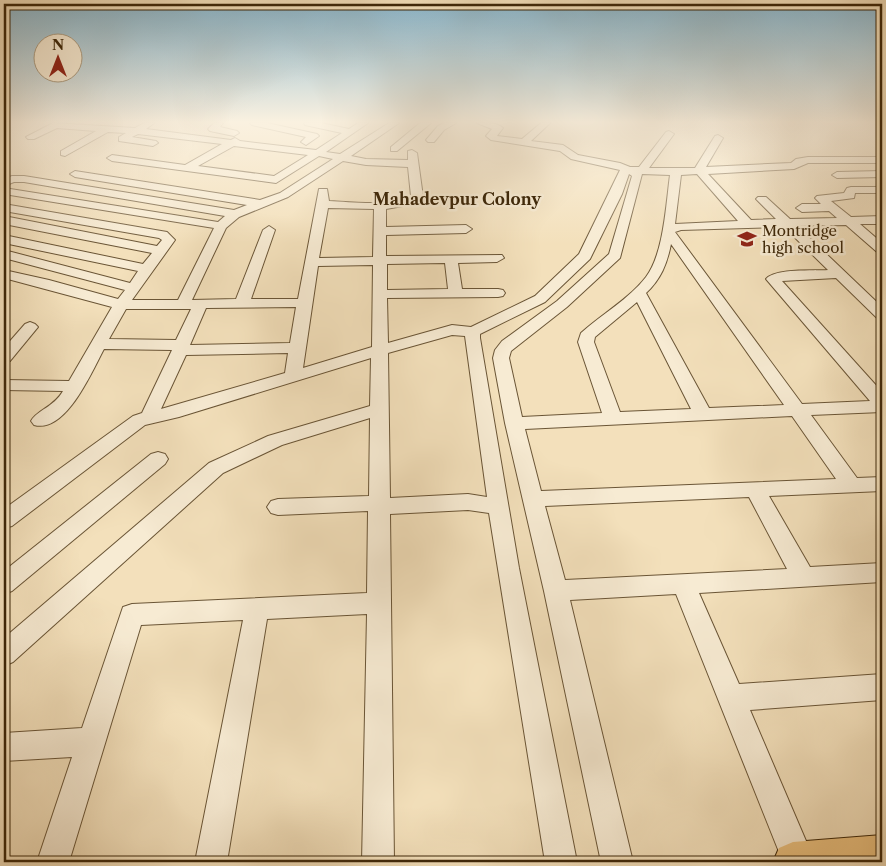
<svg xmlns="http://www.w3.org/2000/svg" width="886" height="866" viewBox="0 0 886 866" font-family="'Libre Caslon Text',serif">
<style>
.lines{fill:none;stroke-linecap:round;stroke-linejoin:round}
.minor-casing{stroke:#6a5536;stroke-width:2}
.major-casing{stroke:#3d2709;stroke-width:2}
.minor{fill:#f7ebd3;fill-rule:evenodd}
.major{fill:#eac07e;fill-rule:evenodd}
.labels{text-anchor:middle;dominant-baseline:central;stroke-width:5;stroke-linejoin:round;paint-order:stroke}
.far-poi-label{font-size:15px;fill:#3d2709;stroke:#f7ebd3;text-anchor:start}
.far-neighbourhood-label{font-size:16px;font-weight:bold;fill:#3d2709;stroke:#f7ebd3}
</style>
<rect width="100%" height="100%" fill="#f3e0bb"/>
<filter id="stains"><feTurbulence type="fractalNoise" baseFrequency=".004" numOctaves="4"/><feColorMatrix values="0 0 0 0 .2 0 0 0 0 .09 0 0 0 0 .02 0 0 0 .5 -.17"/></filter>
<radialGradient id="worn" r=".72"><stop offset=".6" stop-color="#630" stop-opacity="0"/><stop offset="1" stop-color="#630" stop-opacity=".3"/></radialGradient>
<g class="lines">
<g class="minor-casing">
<g id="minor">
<path d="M 53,123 L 135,128 L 144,123 L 154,123 L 146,129 L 231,140 L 235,138 L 240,141 L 316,150 L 342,133 L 305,125 L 304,123 L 321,123 L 349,129 L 358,123 L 368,123 L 326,152 L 340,154 L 389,123 L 399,123 L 351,156 L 366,159 L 408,160 L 408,151 L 412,150 L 417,153 L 423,197 L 414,204 L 386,209 L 386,227 L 466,225 L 472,229 L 466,233 L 386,235 L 386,256 L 502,255 L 504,258 L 497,262 L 458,263 L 462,289 L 498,289 L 503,290 L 505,293 L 503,296 L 498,297 L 387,298 L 388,343 L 452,325 L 471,327 L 535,296 L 579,254 L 620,170 L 571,159 L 560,151 L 491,140 L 486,136 L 492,129 L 477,123 C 486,123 496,122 503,128 L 497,136 L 522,139 L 541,123 L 550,123 L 531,141 L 563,145 L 578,155 L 620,163 L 630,167 L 639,167 L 666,132 L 669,131 L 674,134 L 649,168 L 695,168 L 715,136 L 718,135 L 723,138 L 706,167 L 791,163 L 796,159 L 808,157 L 882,157 L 882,163 L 808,163 L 794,169 L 708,174 L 751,220 L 776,219 L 756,199 L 758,197 L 766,197 L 790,219 L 837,218 L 829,211 L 802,212 L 796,208 L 802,204 L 821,204 L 815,198 L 817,196 L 844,193 L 847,188 L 851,187 L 882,187 L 882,193 L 855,193 L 854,198 L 831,201 L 851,217 L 882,216 L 882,224 L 860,224 L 882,243 L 882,253 L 877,252 L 846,225 L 797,226 L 882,307 L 882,319 L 877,318 L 836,278 L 782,281 L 882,392 L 882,412 L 811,415 L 857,478 L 882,477 L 882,491 L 769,496 L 810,567 L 882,563 L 882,582 L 699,593 L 739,684 L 882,674 L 882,700 L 750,710 L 815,862 L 783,862 L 676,594 L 570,600 L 633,862 L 601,862 L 544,591 L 505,423 L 493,358 L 495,350 L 502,341 L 557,301 L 609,254 L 632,176 L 629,174 L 622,194 L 590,259 L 545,302 L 480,334 L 480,338 L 519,568 L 577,862 L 545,862 L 489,513 L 468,510 L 390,514 L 394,862 L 362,862 L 367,614 L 267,619 L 227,862 L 195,862 L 243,620 L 141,625 L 69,862 L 37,862 L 72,757 L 4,761 L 4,733 L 82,728 L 123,607 L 132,604 L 367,593 L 368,511 L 278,515 L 271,513 L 267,507 L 271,501 L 278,499 L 369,496 L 370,418 L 282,445 L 223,473 L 13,662 L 4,666 L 4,638 L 209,463 L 268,436 L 370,406 L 371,358 L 179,417 L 145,425 L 12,526 L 4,528 L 4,509 L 133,416 L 142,413 L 172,350 L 104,349 C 92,371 66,434 34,425 L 31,421 C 38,409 53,408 63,391 L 4,390 L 4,380 L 69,381 L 112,307 L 4,278 L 4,270 L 49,280 L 118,299 L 125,290 L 4,258 L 4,250 L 130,283 L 138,271 L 4,243 L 4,235 L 143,264 L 152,253 L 4,224 L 4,216 L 157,246 L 162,240 L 159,238 L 4,211 L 4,204 L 167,232 L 175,240 L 132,300 L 178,300 L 214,228 L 4,194 L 4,188 L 218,222 L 225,216 L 24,182 L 14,182 L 4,186 L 4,179 L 12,176 L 24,176 L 234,210 L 247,205 L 75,177 L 70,174 L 75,171 L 260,200 L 280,193 L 333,159 L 319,156 L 276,183 L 112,161 L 107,158 L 112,155 L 185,165 L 222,144 L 138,134 L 132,137 L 156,141 L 158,143 L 153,146 L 119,141 L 119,137 L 126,133 L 108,132 L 65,156 L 61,155 L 61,151 L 96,131 L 57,128 L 34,139 L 28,139 L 26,137 ZM 234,146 L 308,155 L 274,176 L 198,166 ZM 343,161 L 366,165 L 408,167 L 411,196 C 392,207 351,202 329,201 L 327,189 L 319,189 L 298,299 L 251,299 L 275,230 L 269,226 L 263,230 L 236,299 L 192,300 L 226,228 L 239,217 L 288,197 ZM 642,174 L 670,175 C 666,204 664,253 646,277 C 629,299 602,314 581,333 L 578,342 L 602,413 L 522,417 L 509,358 L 511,351 L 567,307 L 620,258 ZM 697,174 L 738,221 L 675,224 L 681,175 ZM 328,208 L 374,209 L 373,257 L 319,258 ZM 784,227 L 828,270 C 814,271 775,268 766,279 L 870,401 L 802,404 L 675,232 L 681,230 ZM 671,244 L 784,405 L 709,408 L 646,293 C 661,279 667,264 671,244 ZM 445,263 L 448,289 L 387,290 L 387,264 ZM 373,265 L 372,347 L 303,368 L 318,266 ZM 637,302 L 691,409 L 620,412 L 594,342 L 595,337 ZM 296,307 L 290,343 L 190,345 L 206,308 ZM 126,309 L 191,309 L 176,340 L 109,339 ZM 452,335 L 465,336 L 487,497 L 468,494 L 390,498 L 388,353 ZM 288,353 L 285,373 L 161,409 L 186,355 ZM 792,416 L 836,479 L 541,491 L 525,429 ZM 749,497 L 787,569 L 565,580 L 545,506 Z"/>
<polygon points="214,123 223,123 220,127 237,131 239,133 234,136 210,131 208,129"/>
<polygon points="250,123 267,123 317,134 319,136 306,145 301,142 306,137 252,125"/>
<polygon points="420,123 431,123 397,151 391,151 391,147"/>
<polygon points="444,123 456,123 444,130 434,142 428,142 426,140 438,126"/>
<polygon points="882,171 882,177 837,178 832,175 837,172"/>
<polygon points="30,322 35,324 38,327 10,361 4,363 4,348 25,324"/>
<polygon points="158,452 165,454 168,459 165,464 12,591 4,594 4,571 151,454"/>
</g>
</g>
<g class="major-casing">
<polygon id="major" points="882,835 882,862 773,862 779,848 793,842"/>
</g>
<use href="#minor" class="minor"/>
<use href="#major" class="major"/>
</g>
<linearGradient id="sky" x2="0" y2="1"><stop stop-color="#89b8d0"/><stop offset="0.5" stop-color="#faf1e0"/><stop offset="1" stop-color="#faf1e0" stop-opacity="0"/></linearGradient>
<rect width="886" height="244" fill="url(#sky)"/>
<defs>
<g id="school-bare" transform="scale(1.5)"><path d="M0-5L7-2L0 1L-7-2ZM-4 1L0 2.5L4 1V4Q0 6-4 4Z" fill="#8f2418" stroke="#f7ebd3" stroke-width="2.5" paint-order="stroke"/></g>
</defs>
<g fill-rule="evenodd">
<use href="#school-bare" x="747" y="239"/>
</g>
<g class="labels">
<g class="far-poi-label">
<text x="762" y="230">Montridge<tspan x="762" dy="17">high school</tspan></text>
</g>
<g class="far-neighbourhood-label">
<text x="457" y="199">Mahadevpur Colony</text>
</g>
</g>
<rect width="886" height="866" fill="none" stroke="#f3e0bb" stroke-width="20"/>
<rect x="5" y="5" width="876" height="856" fill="none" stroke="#3d2709" stroke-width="2.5"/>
<rect x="10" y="10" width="866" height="846" fill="none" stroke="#3d2709"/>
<g transform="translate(58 58)"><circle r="24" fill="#f7ebd3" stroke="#ad9d82"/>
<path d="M0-4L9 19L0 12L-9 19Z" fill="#8f2418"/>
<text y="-8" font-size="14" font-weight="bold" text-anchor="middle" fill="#3d2709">N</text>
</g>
<rect width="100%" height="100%" filter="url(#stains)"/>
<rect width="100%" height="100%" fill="url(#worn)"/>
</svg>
